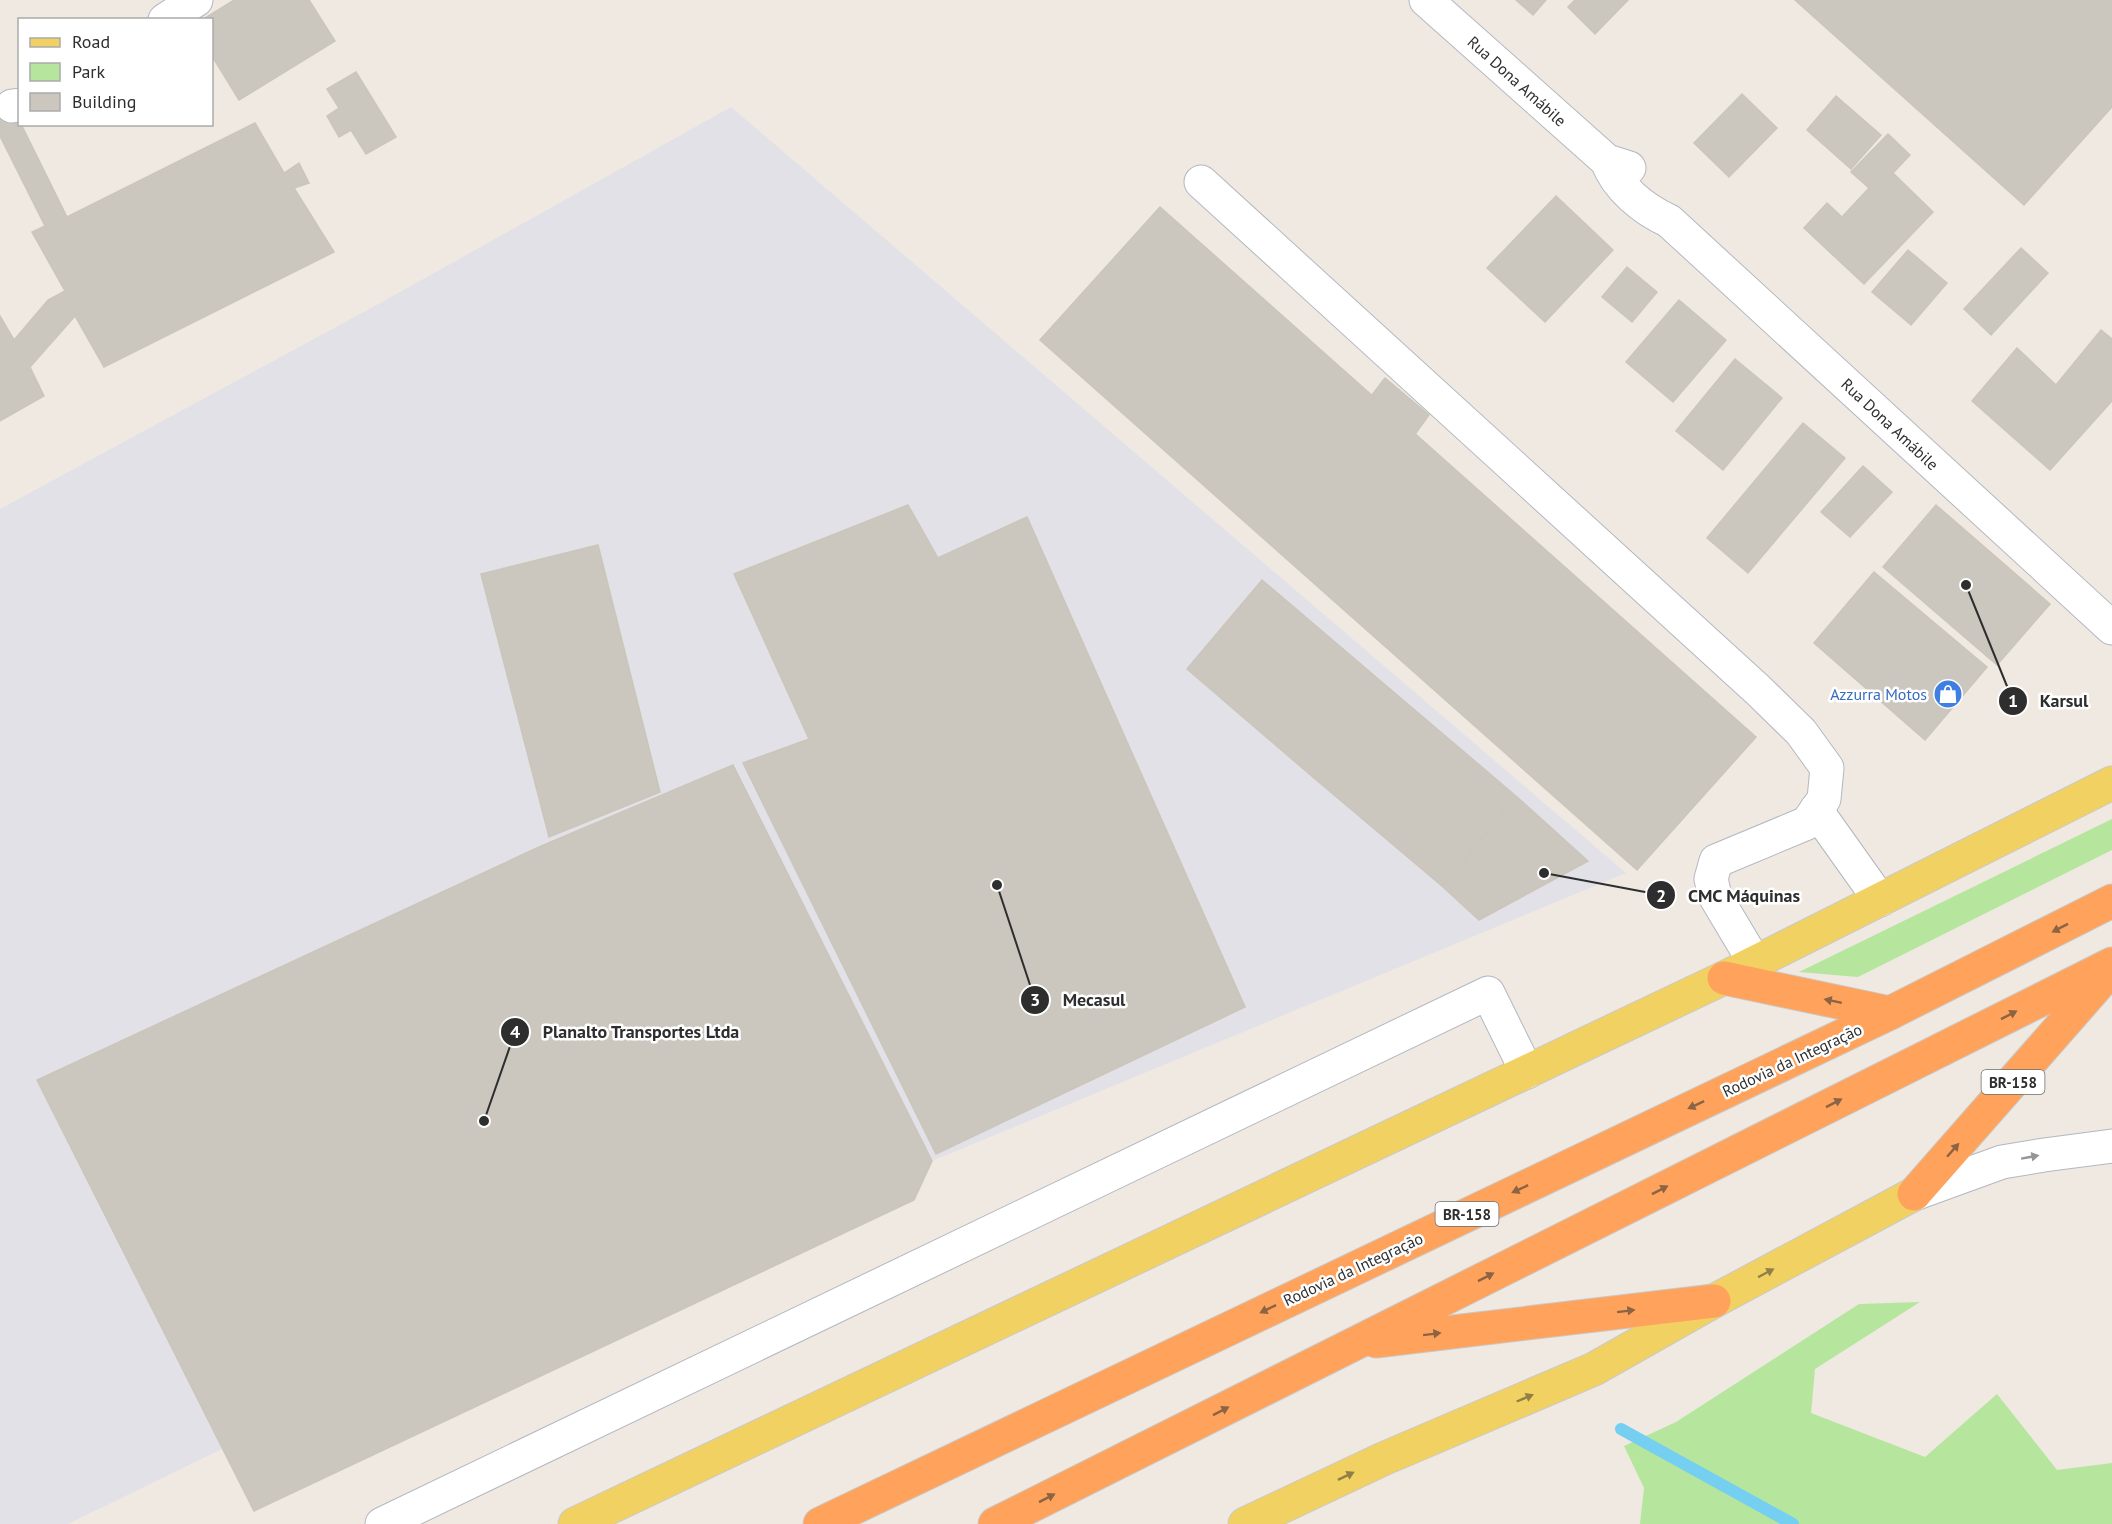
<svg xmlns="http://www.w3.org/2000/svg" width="2112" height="1524" viewBox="0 0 2112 1524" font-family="'PT Sans',sans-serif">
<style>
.industrial{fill:#e3e1e8}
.green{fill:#b6e59e}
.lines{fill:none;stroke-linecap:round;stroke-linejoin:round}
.stream{stroke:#75cff0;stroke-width:12}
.building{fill:#cbc7bf;stroke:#cbc5ba;stroke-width:1.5}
.minor-casing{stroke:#b4b7c1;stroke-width:35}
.major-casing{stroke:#c9c9c9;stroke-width:35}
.highway-casing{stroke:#c9c9c9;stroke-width:35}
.minor{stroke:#fff;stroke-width:33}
.major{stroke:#f2d163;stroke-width:33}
.highway{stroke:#ffa35c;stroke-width:33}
.oneway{fill:#8c6343}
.oneway2{fill:#969696}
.oneway3{fill:#908048}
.labels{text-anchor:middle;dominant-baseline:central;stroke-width:5;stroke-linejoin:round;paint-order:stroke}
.shield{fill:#fff;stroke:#6d6d6d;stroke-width:1.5}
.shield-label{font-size:15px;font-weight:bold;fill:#2e2e2e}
.street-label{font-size:16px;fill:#2e2e2e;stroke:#fff}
.shop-label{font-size:16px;fill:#366cbe;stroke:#fff;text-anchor:end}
.leader{fill:none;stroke:#2e2e2e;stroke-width:2}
.callout-dot{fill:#2e2e2e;stroke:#fff;stroke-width:2}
.mark-label{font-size:18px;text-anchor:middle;font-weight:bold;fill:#fff}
.callout-label{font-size:18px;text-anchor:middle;font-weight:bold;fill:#2e2e2e;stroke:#fff;stroke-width:5;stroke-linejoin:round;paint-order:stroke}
</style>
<rect width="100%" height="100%" fill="#efe9e1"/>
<polygon class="industrial" points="731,107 1626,873 932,1161 254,1511 222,1449 68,1524 0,1524 0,509 384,301"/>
<g class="green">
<polygon points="2112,819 2112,850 1858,977 1799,972"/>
<polygon points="1920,1302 1815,1369 1811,1413 1925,1457 1997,1394 2057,1470 2112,1463 2112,1524 1640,1524 1644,1488 1624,1446 1676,1422 1859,1304"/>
</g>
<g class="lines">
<polyline class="stream" points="1621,1429 1793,1524"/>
</g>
<g class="building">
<polygon points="234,0 309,0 335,41 239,100 212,56 212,20 202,20"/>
<polygon points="1516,0 1546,0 1533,15"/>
<polygon points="1575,0 1628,0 1595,34 1568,7"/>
<polygon points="1795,0 2112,0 2112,107 2024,205"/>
<polygon points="356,72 396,137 366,154 351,130 339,137 327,116 339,108 327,89"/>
<polygon points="0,94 20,121 20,124 21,124 67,217 255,123 284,173 299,163 309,183 294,188 334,252 104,367 75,316 30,367 44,396 0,421 0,316 14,340 48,300 65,291 32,232 45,226 0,136"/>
<polygon points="1742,94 1777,128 1729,177 1694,143"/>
<polygon points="1836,96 1881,135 1851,169 1807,130"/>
<polygon points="1888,134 1910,155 1893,173 1933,212 1864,284 1804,228 1827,203 1842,217 1869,188 1851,172"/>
<polygon points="1556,196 1613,250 1545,322 1487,268"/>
<polygon points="1160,207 1756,737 1637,870 1040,340"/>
<polygon points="2021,248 2048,273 1991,335 1964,309"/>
<polygon points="1908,250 1947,283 1911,325 1872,292"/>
<polygon points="1627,267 1657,292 1632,322 1602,297"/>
<polygon points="1679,300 1726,340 1673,402 1626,362"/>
<polygon points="2101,330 2112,339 2112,401 2050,470 1972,401 2017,348 2056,385"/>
<polygon points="1735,359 1782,398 1723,470 1676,431"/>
<polygon points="1385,378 1429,415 1416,433 1372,395"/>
<polygon points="1803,423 1845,458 1748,573 1707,538"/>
<polygon points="1863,466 1892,492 1850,537 1821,512"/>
<polygon points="908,505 938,558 1027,517 1245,1007 936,1154 743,763 809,739 734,574"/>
<polygon points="1936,505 2050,604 1997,665 1883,567"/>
<polygon points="598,545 660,792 549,837 481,574"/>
<polygon points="1874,572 1987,667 1925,740 1814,643"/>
<polygon points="1262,580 1390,689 1314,778 1187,669"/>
<polygon points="1390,689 1517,797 1442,886 1314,778"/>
<polygon points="733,765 932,1161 914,1200 254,1511 37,1080 539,847"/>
<polygon points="1517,797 1588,861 1479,920 1442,886"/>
</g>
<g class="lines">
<g class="minor-casing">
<g id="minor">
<polyline points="1426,0 1607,161 1629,168"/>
<polyline points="165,20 196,0"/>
<polyline points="12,106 20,105"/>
<path d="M 1607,161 C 1617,188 1643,209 1669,221 L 2112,628"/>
<polyline points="1201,182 1758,690 1801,732 1827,768 1824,799 1807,823 1716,861 1711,879 1715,896 1755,963"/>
<polyline points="1816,810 1880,900"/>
<polyline points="1914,1194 2002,1162 2044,1155 2112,1146"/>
<polyline points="382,1524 1488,993 1527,1072"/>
</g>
</g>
<g class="major-casing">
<g id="major">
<polyline points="575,1524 1724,978 2112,783"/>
<polyline points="1245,1524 1383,1459 1594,1369 1714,1301 1914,1194"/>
</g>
</g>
<g class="highway-casing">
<g id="highway">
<polyline points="1724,978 1890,1013"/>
<polyline points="1914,1194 2109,972"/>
<polyline points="1376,1341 1714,1301"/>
<polyline points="820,1524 1890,1013 2112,901"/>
<polyline points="995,1524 2112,964"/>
</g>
</g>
<use href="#minor" class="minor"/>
<use href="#major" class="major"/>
<use href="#highway" class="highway"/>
</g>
<defs><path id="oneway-solid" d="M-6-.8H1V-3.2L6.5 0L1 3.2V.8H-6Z" transform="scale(1.5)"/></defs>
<g class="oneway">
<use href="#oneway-solid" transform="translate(2060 928) rotate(153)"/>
<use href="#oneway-solid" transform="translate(1833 1001) rotate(-168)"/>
<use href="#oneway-solid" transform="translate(2009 1015) rotate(-27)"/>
<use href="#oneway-solid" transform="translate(1834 1103) rotate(-27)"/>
<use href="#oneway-solid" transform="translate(1696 1105) rotate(155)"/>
<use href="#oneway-solid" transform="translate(1953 1150) rotate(-49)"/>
<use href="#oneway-solid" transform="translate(1520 1189) rotate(155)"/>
<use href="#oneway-solid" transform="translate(1660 1190) rotate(-27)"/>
<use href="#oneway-solid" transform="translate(1486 1277) rotate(-27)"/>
<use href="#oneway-solid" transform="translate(1268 1309) rotate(154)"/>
<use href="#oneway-solid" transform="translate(1626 1311) rotate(-7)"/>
<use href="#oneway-solid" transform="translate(1432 1334) rotate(-7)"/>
<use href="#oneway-solid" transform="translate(1221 1411) rotate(-27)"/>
<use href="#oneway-solid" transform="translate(1047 1498) rotate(-27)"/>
</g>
<use class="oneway2" href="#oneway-solid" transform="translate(2030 1157) rotate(-10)"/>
<g class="oneway3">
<use href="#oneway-solid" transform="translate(1766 1273) rotate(-28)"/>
<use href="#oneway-solid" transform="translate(1525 1398) rotate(-23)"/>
<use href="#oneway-solid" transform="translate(1346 1476) rotate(-26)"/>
</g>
<defs>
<g id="shop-disc" transform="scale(1.5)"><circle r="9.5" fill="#3f7fe0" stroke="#fff"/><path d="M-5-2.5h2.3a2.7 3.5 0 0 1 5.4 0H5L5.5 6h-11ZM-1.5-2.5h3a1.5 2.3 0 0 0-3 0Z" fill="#fff"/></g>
</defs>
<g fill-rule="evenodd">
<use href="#shop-disc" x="1948" y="694"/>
</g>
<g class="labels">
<g class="shield">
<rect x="1981.5" y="1070" width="63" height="24" rx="4.5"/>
<rect x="1435.5" y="1202" width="63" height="24" rx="4.5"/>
</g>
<g class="shield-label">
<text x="2013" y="1082">BR-158</text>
<text x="1467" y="1214">BR-158</text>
</g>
<g class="street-label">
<text transform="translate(1517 81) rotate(42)">Rua Dona Amábile</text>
<text transform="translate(1890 424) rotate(43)">Rua Dona Amábile</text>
<text transform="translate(1792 1060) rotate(-25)">Rodovia da Integração</text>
<text transform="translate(1353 1269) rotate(-25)">Rodovia da Integração</text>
</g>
<g class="shop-label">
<text x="1927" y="694">Azzurra Motos</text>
</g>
</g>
<path class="leader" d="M1966 585L2013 701M1544 873L1661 895M997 885L1035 1000M484 1121L515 1032"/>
<g class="callout-dot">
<circle cx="1966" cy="585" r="6"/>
<circle cx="1544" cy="873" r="6"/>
<circle cx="997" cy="885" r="6"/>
<circle cx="484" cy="1121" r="6"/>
<circle cx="2013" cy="701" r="15"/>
<circle cx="1661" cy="895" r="15"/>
<circle cx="1035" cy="1000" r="15"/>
<circle cx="515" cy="1032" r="15"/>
</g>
<g class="mark-label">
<text x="2013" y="707">1</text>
<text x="1661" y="902">2</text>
<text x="1035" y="1006">3</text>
<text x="515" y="1038">4</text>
</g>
<g class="callout-label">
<text x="2064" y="707">Karsul</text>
<text x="1744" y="902">CMC Máquinas</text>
<text x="1094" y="1006">Mecasul</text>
<text x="641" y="1038">Planalto Transportes Ltda</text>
</g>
<rect x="18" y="18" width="195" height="108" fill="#ffffff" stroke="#ababab" stroke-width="1.5"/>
<rect x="30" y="38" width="30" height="9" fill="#f2d163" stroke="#ababab" stroke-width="1.5"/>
<text x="72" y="48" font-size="18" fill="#2e2e2e">Road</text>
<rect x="30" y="63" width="30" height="18" fill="#b6e59e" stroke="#ababab" stroke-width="1.5"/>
<text x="72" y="78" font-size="18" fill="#2e2e2e">Park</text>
<rect x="30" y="93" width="30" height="18" fill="#cbc7bf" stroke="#ababab" stroke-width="1.5"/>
<text x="72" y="108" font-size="18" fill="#2e2e2e">Building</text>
</svg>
